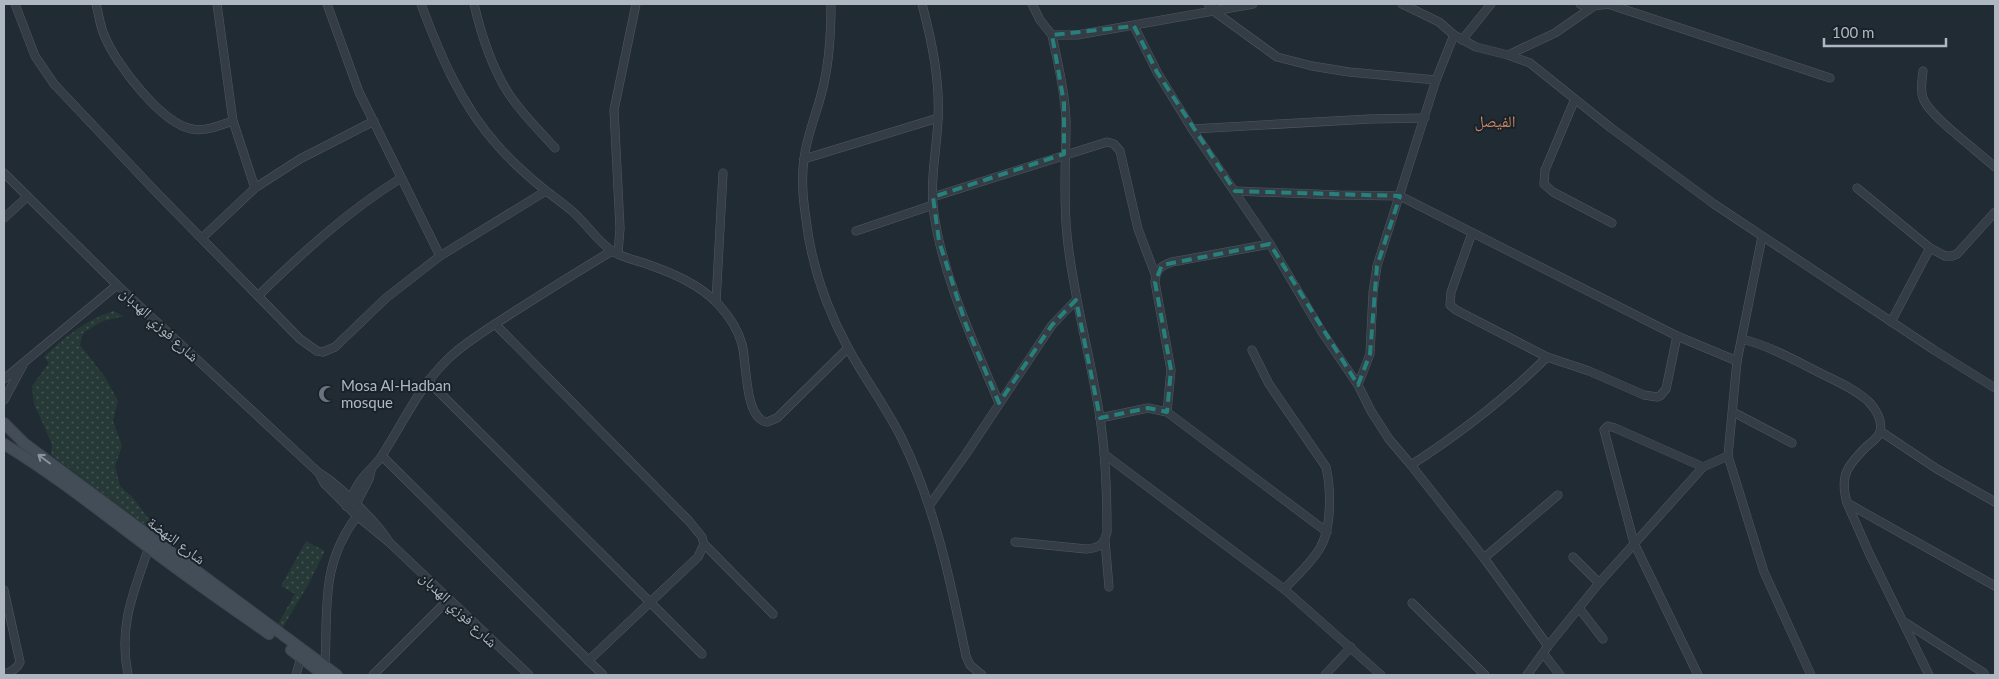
<svg xmlns="http://www.w3.org/2000/svg" width="1999" height="679" viewBox="0 0 1999 679" font-family="Lato,'Noto Naskh Arabic',sans-serif">
<style>
.grass{fill:url(#grass-dots)}
.lines{fill:none;stroke-linecap:round;stroke-linejoin:round}
.street-casing{stroke:#4f5860;stroke-width:9}
.secondary-casing{stroke:#3e464f;stroke-width:12}
.street{stroke:#343d45;stroke-width:8}
.secondary{stroke:#434d58;stroke-width:10}
.oneway{stroke:#89939d}
.marked{fill:none;stroke:#27807b;stroke-width:4;stroke-dasharray:10 6;stroke-linejoin:round}
.labels{text-anchor:middle;dominant-baseline:central;stroke-width:4;stroke-linejoin:round;paint-order:stroke}
.street-label{font-size:15px;fill:#afb8c2;stroke:#1a2229}
.poi-label{font-size:15px;fill:#afb8c2;stroke:#1a2229;text-anchor:start}
.neighbourhood-label{font-size:16px;fill:#c88463;stroke:#1a2229}
</style>
<defs>
<pattern id="grass-dots" width="8" height="8" patternUnits="userSpaceOnUse" patternTransform="scale(1.25)"><rect width="8" height="8" fill="#263937"/><path d="M2 2h.1M6 6h.1" fill="none" stroke="#435452" stroke-width="1.8" stroke-linecap="round"/></pattern>
</defs>
<rect width="100%" height="100%" fill="#212b34"/>
<g class="grass">
<path d="M 113,311 L 124,316 L 103,321 L 83,333 L 80,345 L 105,377 L 118,401 L 113,421 L 122,446 L 115,466 L 120,486 L 133,498 L 164,539 L 51,455 L 52,444 L 34,404 L 32,386 L 49,363 L 44,357 C 64,337 86,320 113,311 Z"/>
<polygon points="306,541 325,551 308,585 283,627 278,624 295,594 281,586"/>
</g>
<g class="lines">
<g class="street-casing">
<g id="street">
<polyline points="15,4 35,56 54,84 157,193 258,296 300,339 317,351 323,352 335,347 386,298 440,256 546,191"/>
<path d="M 96,4 C 99,15 100,27 105,37 C 116,64 162,124 192,129 C 206,132 220,125 233,121"/>
<polyline points="217,4 233,121 255,188"/>
<polyline points="327,4 359,92 440,256"/>
<path d="M 421,4 C 440,55 461,105 498,146 C 512,162 529,177 545,190 C 554,197 563,203 572,211 C 586,223 597,241 612,251 C 621,257 634,260 644,263 C 670,272 700,284 719,305 C 729,316 738,330 742,344 C 747,362 744,419 767,422 L 777,418 L 848,348"/>
<path d="M 474,4 C 481,34 491,65 507,91 C 520,112 539,130 555,148"/>
<path d="M 831,4 C 831,31 830,56 824,83 C 819,108 807,133 804,159 C 801,179 803,200 806,219 C 811,264 827,309 848,348 C 865,379 886,407 902,439 C 935,506 951,583 966,656 L 970,665 L 982,675"/>
<path d="M 922,4 C 932,42 940,79 938,119 C 937,148 930,178 933,206 C 940,271 974,343 999,403"/>
<polyline points="1032,4 1040,20 1052,35 1077,35 1253,4"/>
<polyline points="1208,4 1215,12 1277,57 1312,66 1349,72 1436,80"/>
<polyline points="1402,4 1439,22 1454,35 1476,47 1508,55 1530,63 1611,128 1714,204 1934,350 1995,388"/>
<polyline points="1580,4 1590,8"/>
<path d="M 1134,26 L 1157,72 L 1192,129 L 1270,244 L 1322,332 L 1358,385 L 1371,411 L 1389,439 L 1411,465 C 1459,434 1506,398 1547,357 L 1456,310 L 1450,305 L 1451,292 L 1472,233"/>
<polyline points="1462,40 1491,4"/>
<polyline points="1508,55 1555,33 1594,6 1608,4 1830,78"/>
<path d="M 1923,71 C 1922,80 1920,90 1923,98 C 1929,116 1979,152 1995,167"/>
<polyline points="1575,99 1545,170 1544,184 1553,192 1612,223"/>
<polyline points="1192,129 1370,119 1425,118"/>
<polyline points="804,159 938,118"/>
<path d="M 4,173 L 117,285 L 319,473 C 338,484 378,523 389,542"/>
<polyline points="1857,188 1930,248 1945,256 1952,256 1957,254 1995,212"/>
<polyline points="1235,191 1338,195 1400,196 1677,336 1737,361"/>
<polyline points="933,197 1107,142 1114,144 1120,151 1138,229 1155,274"/>
<polyline points="4,218 27,197"/>
<polyline points="856,231 933,205"/>
<polyline points="1762,237 1737,361 1728,456 1764,572 1811,675"/>
<polyline points="202,238 255,188 300,159 374,121"/>
<polyline points="618,254 620,228 614,110 636,4"/>
<path d="M 258,296 C 303,252 348,211 401,178"/>
<polyline points="716,302 723,173"/>
<polyline points="1891,322 1930,248"/>
<polyline points="495,324 689,521 702,537 704,544 773,614"/>
<path d="M 1742,339 C 1770,346 1796,361 1822,374 C 1838,382 1855,389 1868,401 C 1876,409 1883,421 1880,432 C 1878,438 1872,442 1867,446 C 1848,465 1839,475 1847,503 L 1995,586"/>
<path d="M 1252,350 L 1269,384 L 1326,467 C 1331,489 1332,528 1320,548 C 1311,563 1297,576 1284,589"/>
<polyline points="1547,357 1589,371 1644,395 1657,397 1660,396 1666,389 1677,336"/>
<polyline points="4,379 117,285"/>
<polyline points="428,381 702,654"/>
<polyline points="1358,385 1370,354 1373,293 1377,266 1436,80 1454,35"/>
<polyline points="4,400 23,365"/>
<path d="M 1167,412 L 1171,370 L 1155,282 C 1156,269 1161,266 1172,262 L 1270,244"/>
<polyline points="1733,412 1792,443"/>
<polyline points="1100,418 1148,408 1167,412 1327,532"/>
<polyline points="1880,431 1937,469 1995,502"/>
<polyline points="1104,454 1284,589 1381,675"/>
<polyline points="382,456 603,675"/>
<polyline points="1411,465 1484,558 1548,646"/>
<polyline points="319,473 324,483 357,516 389,542 529,675"/>
<polyline points="1847,503 1869,553 1929,675"/>
<path d="M 346,506 C 351,499 354,490 359,483 C 365,473 374,467 381,457 C 404,422 418,387 450,357 C 467,341 491,327 512,313 C 545,292 578,271 612,251"/>
<polyline points="929,506 966,454 1052,325 1076,300"/>
<polyline points="354,508 369,479 371,471"/>
<polyline points="1105,541 1109,587"/>
<path d="M 1015,542 L 1086,549 C 1099,548 1104,545 1107,532 C 1107,494 1106,456 1100,418 C 1091,357 1073,297 1067,235 C 1063,197 1066,159 1066,121 C 1065,92 1058,64 1052,35"/>
<polyline points="1573,557 1599,583"/>
<polyline points="1484,558 1558,495"/>
<path d="M 4,590 L 20,662 C 17,669 11,672 4,674"/>
<polyline points="1412,603 1485,675"/>
<polyline points="1579,608 1603,639"/>
<polyline points="1906,623 1984,673"/>
<polyline points="1543,653 1560,675"/>
<polyline points="588,661 698,557 704,544"/>
<path d="M 325,665 C 328,608 320,565 357,516"/>
<path d="M 128,675 C 118,624 134,592 150,544"/>
<polyline points="296,675 301,657"/>
<polyline points="373,675 449,599"/>
<polyline points="1325,675 1351,647"/>
<polyline points="1527,675 1548,646 1599,583 1703,467 1728,456"/>
<polyline points="1698,675 1634,543 1604,430 1608,426 1615,428 1703,467"/>
</g>
</g>
<g class="secondary-casing">
<g id="secondary">
<polyline points="4,423 24,443 44,458 337,675"/>
<path d="M 4,444 C 55,475 101,512 149,548 C 188,578 229,606 269,634"/>
<polyline points="291,650 324,675"/>
</g>
</g>
<use href="#street" class="street"/>
<use href="#secondary" class="secondary"/>
</g>
<defs><path id="oneway-shaft" d="M-6 0H5M1.5-3L5.5 0L1.5 3" fill="none" stroke-width="1.6" stroke-linecap="round" stroke-linejoin="round" transform="scale(1.25)"/></defs>
<use class="oneway" href="#oneway-shaft" transform="translate(44 459) rotate(-143)"/>
<path class="marked" d="M 1134,26 L 1157,72 L 1235,191 L 1400,196 L 1377,266 L 1370,354 L 1358,385 L 1270,244 L 1162,265 L 1155,282 L 1171,370 L 1167,412 L 1148,408 L 1100,418 L 1076,300 L 1052,325 L 999,403 L 966,325 L 939,241 L 933,197 L 1064,154 L 1064,103 L 1052,35 Z"/>
<defs>
<g id="mosque-bare" transform="scale(1.35)"><path d="M3.5-4.9A6 6 0 1 0 3.5 4.9A5 5 0 1 1 3.5-4.9Z" fill="#6b7280" stroke="#1a2229" stroke-width="2.5" paint-order="stroke"/></g>
</defs>
<g fill-rule="evenodd">
<use href="#mosque-bare" x="327" y="394"/>
</g>
<g class="labels">
<g class="street-label">
<text transform="translate(160 324) rotate(43)">شارع فوزي الهدبان</text>
<text transform="translate(177 540) rotate(37)">شارع النهضة</text>
<text transform="translate(459 609) rotate(44)">شارع فوزي الهدبان</text>
</g>
<g class="poi-label">
<text x="341" y="385">Mosa Al-Hadban<tspan x="341" dy="17">mosque</tspan></text>
</g>
<g class="neighbourhood-label">
<text x="1495" y="120">الفيصل</text>
</g>
</g>
<rect width="1999" height="679" fill="none" stroke="#afb8c2" stroke-width="10"/>
<path d="M1824 38v8h122v-8" fill="none" stroke="#afb8c2" stroke-width="2.5"/>
<text x="1832" y="38" font-size="15" fill="#afb8c2" stroke="#1a2229" stroke-width="4" paint-order="stroke">100 m</text>
</svg>
